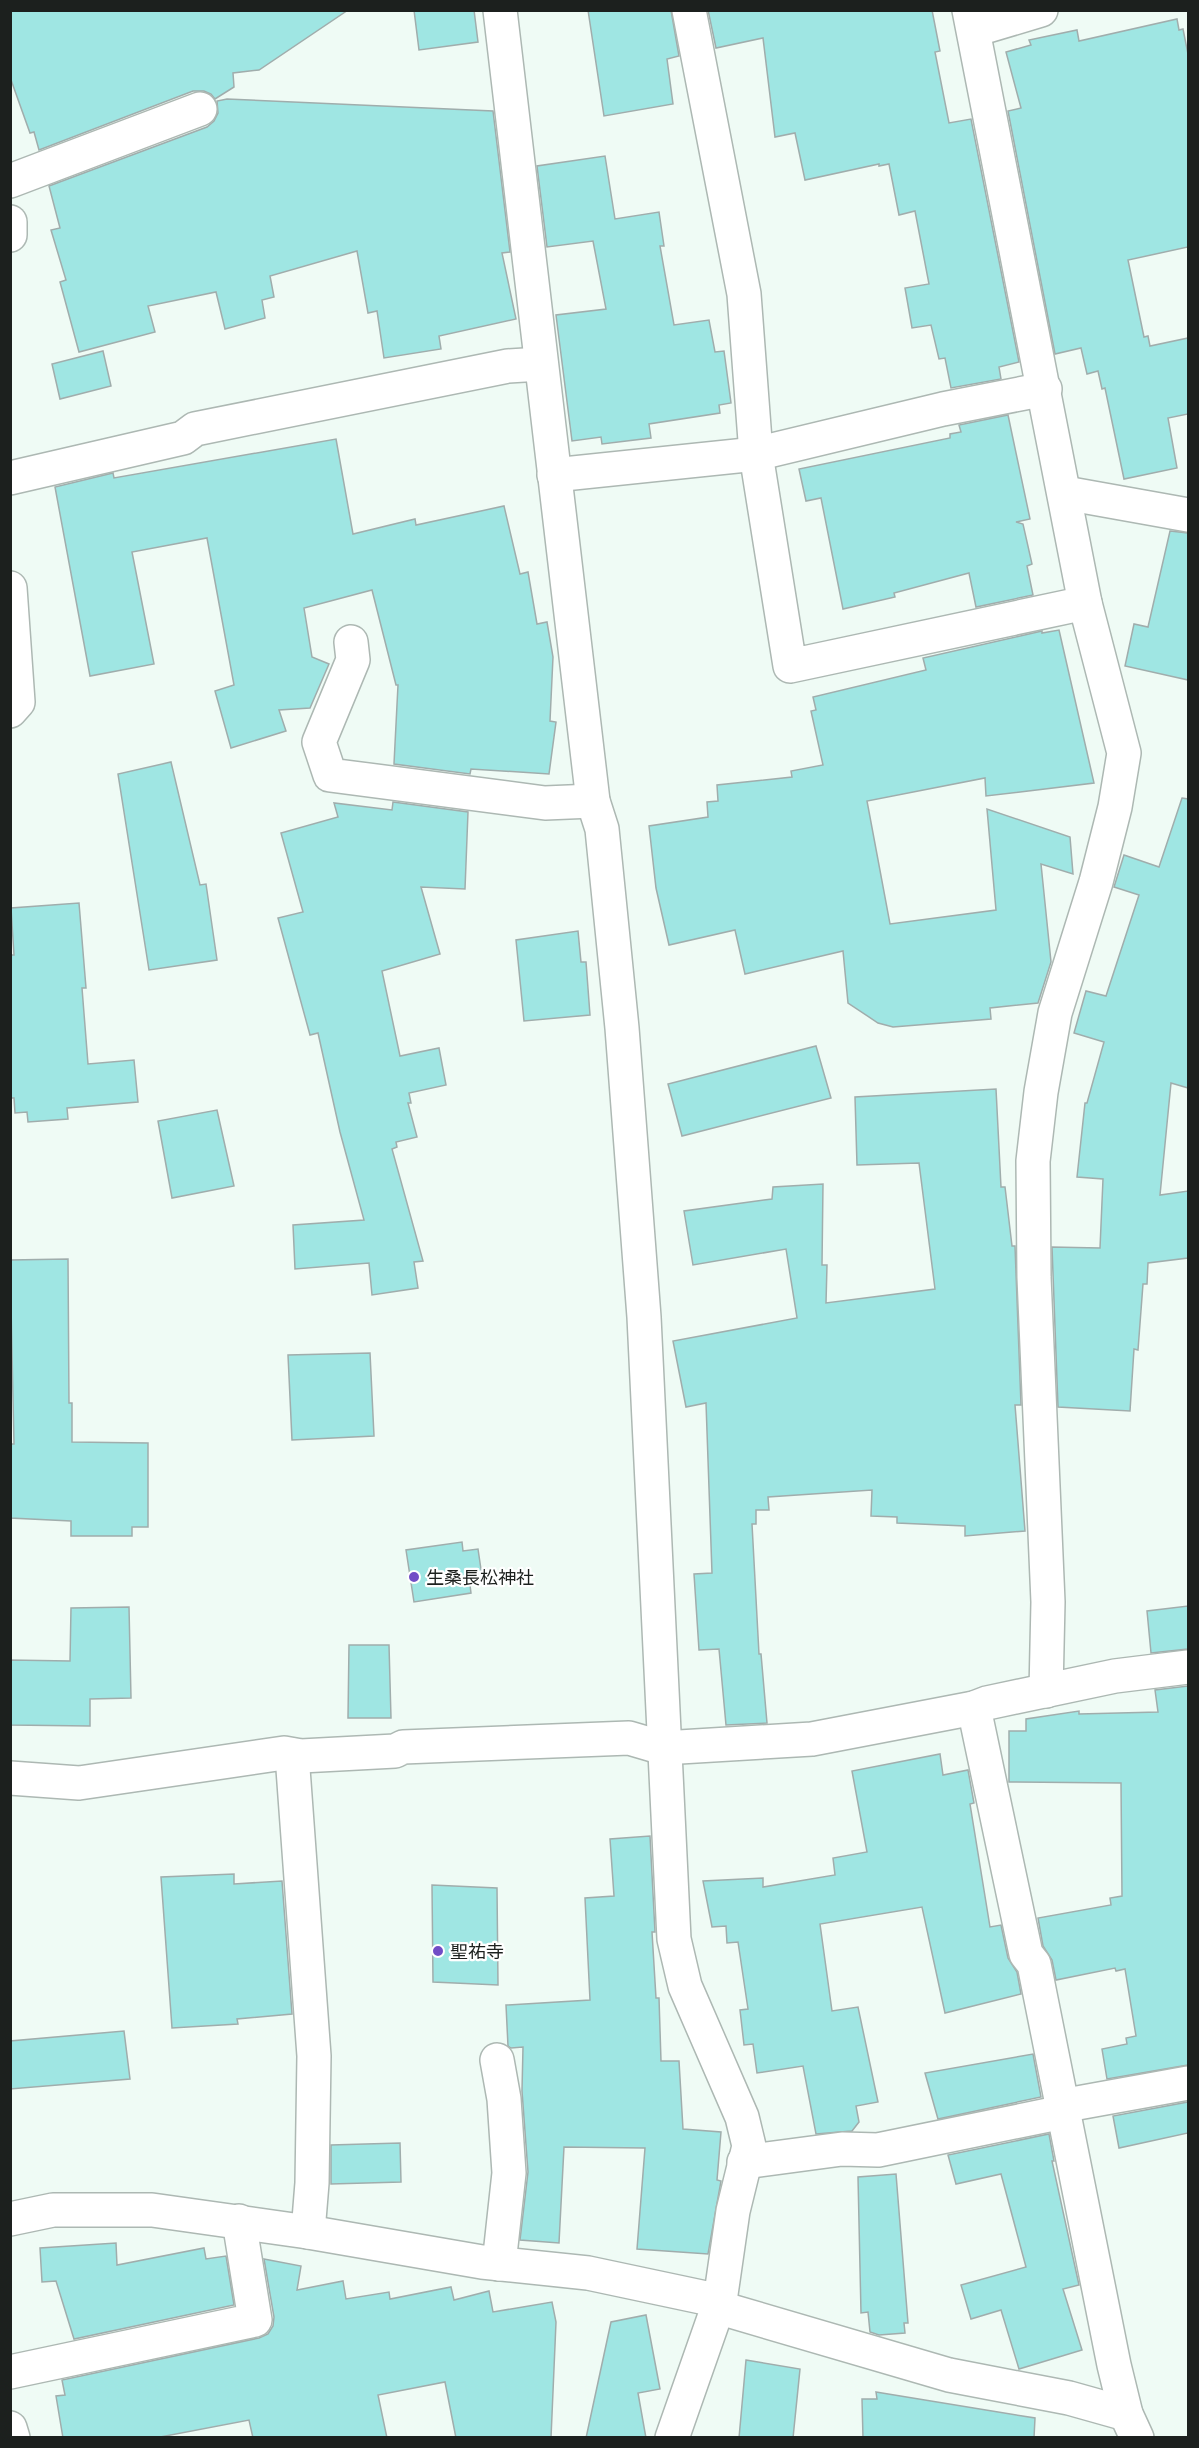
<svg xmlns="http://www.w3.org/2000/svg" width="1199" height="2448" viewBox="0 0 1199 2448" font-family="Lora,'Noto Sans JP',serif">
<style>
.building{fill:#9fe6e3;stroke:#a0adac;stroke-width:1.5}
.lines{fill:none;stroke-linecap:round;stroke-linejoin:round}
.minor-casing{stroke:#adb8b3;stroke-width:36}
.minor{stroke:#fff;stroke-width:33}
.poi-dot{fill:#714dc6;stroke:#fff;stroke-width:2}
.labels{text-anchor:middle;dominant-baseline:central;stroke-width:4.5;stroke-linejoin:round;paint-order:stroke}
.poi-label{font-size:18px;fill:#1c201e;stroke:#fff;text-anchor:start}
</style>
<rect width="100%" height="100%" fill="#effbf5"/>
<g class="building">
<polygon points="10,10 348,10 259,70 233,73 234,87 215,99 211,94 204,91 193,91 39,150 34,132 30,133 10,77"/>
<polygon points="414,10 474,10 478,42 419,50"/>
<polygon points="588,10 671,10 679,56 667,59 673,104 604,116"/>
<polygon points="708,10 932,10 940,51 935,52 949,123 971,119 1019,362 999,367 1001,379 951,388 945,358 939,359 931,325 912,328 905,288 929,284 915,211 899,215 889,164 879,166 879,164 805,180 795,133 775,137 763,38 716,48"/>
<polygon points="1177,19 1179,30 1183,29 1188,54 1188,247 1128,260 1144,337 1148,336 1150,346 1188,338 1188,414 1168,418 1177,468 1124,479 1105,388 1102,389 1098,371 1087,374 1081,348 1055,354 1008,111 1021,108 1006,52 1031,45 1029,40 1077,30 1079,41"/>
<polygon points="227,99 493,111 510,252 502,253 516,319 439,336 441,349 384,358 377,311 368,313 357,251 270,276 274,297 262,300 265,318 225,329 216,292 148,306 155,332 79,352 60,282 66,280 51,230 60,228 49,186 207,127 214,121 218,113 217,101"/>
<polygon points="605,156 615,219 659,212 664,246 660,246 674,325 709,320 715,352 724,351 731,403 719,405 720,413 649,424 651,438 602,444 601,437 572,441 556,315 606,309 593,241 547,247 537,166"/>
<polygon points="103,351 111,386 60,399 52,364"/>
<polygon points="1008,415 1030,519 1016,522 1023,524 1032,564 1027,566 1033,595 976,607 969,573 894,593 895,597 843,609 821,498 806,501 799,469 950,438 950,434 961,432 959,425"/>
<polygon points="336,439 353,534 415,519 416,525 504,506 520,574 528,572 537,624 547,622 553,657 550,721 556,722 549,774 471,769 470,774 394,764 398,685 396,685 372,590 304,608 312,657 329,664 310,708 279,710 286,731 231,748 215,691 234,685 207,538 132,552 154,664 90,676 55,487 113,473 114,478"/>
<polygon points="1170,531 1188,533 1188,680 1125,666 1134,624 1148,627"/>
<polygon points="1059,630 1094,783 986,796 985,778 867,801 890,924 996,910 987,809 1070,837 1073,874 1041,864 1051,962 1038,1003 990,1008 991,1019 893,1027 878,1023 848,1003 843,951 745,974 735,930 669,945 656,888 649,826 708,817 707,802 718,801 717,785 792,777 791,771 823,765 811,711 816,710 813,697 926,670 923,658 1042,631 1042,633"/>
<polygon points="171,762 200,885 206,884 217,960 149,970 118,774"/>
<polygon points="1182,798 1188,799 1188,1088 1171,1083 1160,1195 1188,1191 1188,1258 1148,1263 1147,1284 1143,1284 1138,1350 1134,1349 1130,1411 1058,1407 1052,1247 1100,1248 1103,1179 1077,1177 1085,1103 1087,1103 1104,1042 1074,1033 1086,991 1106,996 1139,895 1114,887 1124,855 1159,867"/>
<polygon points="393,802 468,812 465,889 421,887 440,954 382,971 400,1056 439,1048 446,1085 409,1093 411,1103 408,1103 417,1137 396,1142 397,1147 392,1149 423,1261 414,1262 418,1288 372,1295 369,1263 295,1269 293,1225 364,1220 340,1132 318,1033 310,1035 278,918 303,912 281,833 338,817 334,803 392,810"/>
<polygon points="79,903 86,988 82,988 88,1064 134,1060 138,1102 67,1108 68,1119 28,1122 27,1112 15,1113 14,1098 10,1098 10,955 14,955 11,908"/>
<polygon points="578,931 581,962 586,962 590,1015 524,1021 516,940"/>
<polygon points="816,1046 831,1098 682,1136 668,1084"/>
<polygon points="996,1089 1001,1187 1005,1187 1012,1246 1015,1246 1021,1405 1015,1405 1025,1531 965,1536 965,1526 897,1523 897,1517 871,1516 872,1490 768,1497 769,1510 756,1510 756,1524 752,1524 759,1654 761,1654 767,1723 726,1725 719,1649 699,1650 694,1574 712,1573 706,1403 686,1407 673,1341 797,1318 786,1249 693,1265 684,1211 772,1199 773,1187 823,1184 822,1265 827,1265 826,1303 935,1289 919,1163 857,1165 855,1097"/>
<polygon points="217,1110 234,1186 172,1198 158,1121"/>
<polygon points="68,1259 69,1403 72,1403 72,1442 148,1443 148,1527 132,1527 132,1536 71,1536 71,1521 10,1518 10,1444 14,1444 10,1260"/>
<polygon points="370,1353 374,1436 292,1440 288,1355"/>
<polygon points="462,1542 463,1551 478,1549 483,1583 470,1585 471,1593 414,1602 406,1550"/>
<polygon points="1188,1606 1188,1649 1151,1653 1147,1611"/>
<polygon points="129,1607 131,1698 90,1699 90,1726 10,1725 10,1660 70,1661 71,1608"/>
<polygon points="349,1645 389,1645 391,1718 348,1718"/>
<polygon points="1188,1686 1188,2065 1107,2079 1102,2049 1127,2044 1126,2038 1136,2036 1125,1969 1116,1971 1115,1968 1056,1980 1052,1960 1043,1946 1038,1918 1111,1905 1110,1898 1122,1896 1121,1783 1009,1782 1009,1731 1026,1731 1026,1719 1079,1711 1079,1714 1158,1712 1155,1690"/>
<polygon points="940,1754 943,1775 968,1770 974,1803 970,1804 990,1927 1001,1925 1008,1958 1017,1972 1021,1994 945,2013 922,1907 820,1924 832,2011 858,2007 878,2102 856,2106 859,2122 852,2131 816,2134 803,2066 757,2073 753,2044 744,2045 740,2010 748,2009 738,1942 727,1943 726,1926 712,1927 703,1881 763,1878 763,1887 835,1875 833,1858 867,1852 852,1771"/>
<polygon points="650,1836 655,1932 652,1932 656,1998 659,1998 661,2061 679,2061 683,2129 721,2132 717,2180 721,2181 708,2254 637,2249 645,2148 564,2147 559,2243 520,2240 528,2172 522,2091 523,2047 511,2048 508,2046 506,2005 590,2000 585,1898 614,1896 610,1839"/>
<polygon points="234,1874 234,1884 282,1881 292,2014 237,2019 238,2024 172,2028 161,1877"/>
<polygon points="432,1885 497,1888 498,1985 433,1982"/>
<polygon points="124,2031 130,2079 10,2089 10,2041"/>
<polygon points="1033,2054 1041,2097 938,2119 925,2073"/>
<polygon points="1188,2102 1188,2133 1119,2148 1113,2116"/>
<polygon points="1049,2134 1054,2161 1052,2161 1079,2285 1063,2289 1082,2350 1019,2369 1001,2310 971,2319 961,2285 1026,2267 1001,2174 956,2184 948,2155"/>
<polygon points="400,2143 401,2182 331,2184 331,2145"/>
<polygon points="896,2174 908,2323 904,2323 905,2333 879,2335 870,2332 868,2312 861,2313 858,2177"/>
<polygon points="116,2243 117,2265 204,2248 206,2259 226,2256 234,2305 74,2339 56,2281 42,2282 40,2248"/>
<polygon points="264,2259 301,2266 297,2290 343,2281 346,2299 389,2292 390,2299 451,2287 454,2300 489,2291 493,2312 552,2302 556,2322 551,2438 456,2438 445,2382 378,2395 387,2438 253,2438 249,2420 155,2438 63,2438 56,2396 65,2395 62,2380 259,2338 268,2334 273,2326 274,2317"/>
<polygon points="646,2315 660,2389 638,2393 646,2438 586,2438 611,2322"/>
<polygon points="746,2360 800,2369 793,2438 739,2438"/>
<polygon points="876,2392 1035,2418 1034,2438 863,2438 862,2399 877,2399"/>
</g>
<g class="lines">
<g class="minor-casing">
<g id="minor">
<polyline points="500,10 593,801 602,829 622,1028 644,1317 674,1939 685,1986 742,2117 749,2146 733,2211 720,2301 672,2438"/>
<polyline points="689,10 744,294 756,454 790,666 1085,603 969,10"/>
<polyline points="974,30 1041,10"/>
<polyline points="10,181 200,109"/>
<polyline points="10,222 10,235"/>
<polyline points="554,475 756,454 943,409 1045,389"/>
<polyline points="10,478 183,438 195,429 508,366 541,364"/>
<polyline points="1065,493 1188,515"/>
<polyline points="10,588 18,702 10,711"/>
<polyline points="351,642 353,660 319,742 330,775 545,803 593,801"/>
<polyline points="1046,1691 1048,1602 1034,1277 1033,1161 1041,1092 1055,1013 1096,882 1115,807 1124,753 1085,603"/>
<polyline points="974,1708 1026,1954 1034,1964 1114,2365 1126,2414 1137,2438"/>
<polyline points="292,1755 314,2056 312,2183 308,2232"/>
<polyline points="10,1778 79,1783 284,1753 301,1756 395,1751 403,1747 629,1738 663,1748 812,1739 974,1708 987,1703 1115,1676 1188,1667"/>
<polyline points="497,2060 504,2099 509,2173 499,2264"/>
<polyline points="1061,2106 1188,2083"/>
<polyline points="744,2162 842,2149 878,2150 1063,2112"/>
<polyline points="10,2219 53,2210 152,2210 308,2232 482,2262 588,2273 720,2301"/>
<polyline points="717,2307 949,2375 1069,2398 1126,2414"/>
<polyline points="10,2372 255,2320 239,2221"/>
<polyline points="10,2428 13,2438"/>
</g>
</g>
<use href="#minor" class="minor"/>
</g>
<g class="poi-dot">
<circle cx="414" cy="1577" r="6"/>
<circle cx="438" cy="1951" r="6"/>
</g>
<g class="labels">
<g class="poi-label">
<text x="426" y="1577">生桑長松神社</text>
<text x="450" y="1951">聖祐寺</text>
</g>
</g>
<rect width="1199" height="2448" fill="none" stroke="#1c201e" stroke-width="24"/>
</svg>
